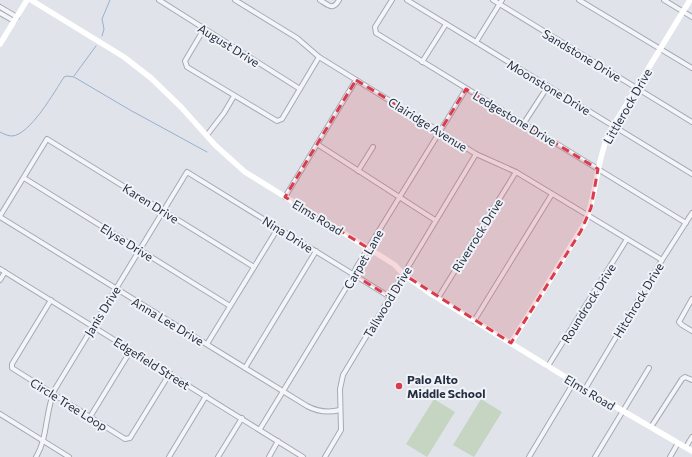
<svg xmlns="http://www.w3.org/2000/svg" width="692" height="457" viewBox="0 0 692 457" font-family="Commissioner,sans-serif">
<style>
.garden{fill:#c5d5c1}
.lines{fill:none;stroke-linecap:round;stroke-linejoin:round}
.stream{stroke:#98b0cd;stroke-width:1}
.street-casing{stroke:#a5aab5;stroke-width:6}
.street{stroke:#f3f5f8;stroke-width:4}
.secondary{stroke:#fff;stroke-width:5.5}
.marked{fill:#d83c4d;fill-opacity:0.2;stroke:#d83c4d;stroke-width:3;stroke-dasharray:8 5;stroke-linejoin:round}
.poi-dot{fill:#d83c4d;stroke:#f0f3f7;stroke-width:1.5}
.labels{text-anchor:middle;dominant-baseline:central;stroke-width:4;stroke-linejoin:round;paint-order:stroke}
.street-label{font-size:12px;fill:#273043;stroke:#f0f3f7}
.poi-label{font-size:12px;font-weight:bold;fill:#273043;stroke:#f0f3f7;text-anchor:start}
</style>
<rect width="100%" height="100%" fill="#e0e4ea"/>
<g class="garden">
<polygon points="434,399 455,412 427,457 406,444"/>
<polygon points="481,399 502,412 474,457 453,445"/>
</g>
<g class="lines">
<g class="stream">
<polyline points="102,36 104,29 102,19 110,0"/>
<polyline points="74,76 96,46"/>
<path d="M 0,132 C 4,134 8,136 12,136 C 30,135 55,91 64,77 L 67,76 L 74,77 L 130,110 L 207,152"/>
</g>
<g class="street-casing">
<g id="street">
<polyline points="159,0 300,89"/>
<polyline points="235,0 297,38 319,57 476,154 516,172 662,260"/>
<path d="M 320,0 C 328,5 333,11 339,0"/>
<polyline points="392,0 375,27 376,33 686,223"/>
<polyline points="407,0 692,174"/>
<polyline points="493,0 692,122"/>
<polyline points="579,0 692,68"/>
<polyline points="664,0 692,17"/>
<polyline points="0,7 17,17"/>
<polyline points="0,13 14,21"/>
<polyline points="204,29 185,61 187,67 277,121 282,119 319,57"/>
<polyline points="476,42 502,0"/>
<polyline points="422,62 446,24"/>
<polyline points="524,123 548,86"/>
<polyline points="207,135 224,113 234,96"/>
<polyline points="317,144 435,220"/>
<polyline points="358,171 373,147"/>
<polyline points="24,178 230,306"/>
<polyline points="285,197 356,80"/>
<polyline points="0,216 47,139 254,267"/>
<path d="M 0,217 L 307,406 C 318,412 328,413 340,410"/>
<polyline points="0,269 303,457"/>
<polyline points="0,280 5,272"/>
<polyline points="438,298 516,172"/>
<polyline points="692,299 679,322 682,325 692,331"/>
<polyline points="51,300 12,364 12,368 125,439 130,438 170,373"/>
<polyline points="474,321 552,194"/>
<polyline points="207,344 278,228"/>
<polyline points="548,366 627,239"/>
<polyline points="245,368 316,251"/>
<polyline points="585,389 662,260 692,213"/>
<polyline points="0,414 69,457"/>
<polyline points="90,417 131,350"/>
<polyline points="651,427 682,379 685,377 692,380"/>
<polyline points="260,429 352,278 356,268 466,89"/>
<polyline points="686,447 692,437"/>
<path d="M 36,457 C 48,438 45,411 55,389 L 187,172 L 390,297"/>
<polyline points="169,457 206,396"/>
<polyline points="218,457 242,418"/>
<polyline points="269,457 278,441"/>
<polyline points="325,457 341,430 340,389 343,375 476,154"/>
<polyline points="529,457 574,382"/>
<polyline points="595,457 649,368"/>
<polyline points="670,457 678,443"/>
</g>
</g>
<use href="#street" class="street"/>
<g class="secondary">
<polyline points="31,0 124,57 151,78 181,107 215,145 245,172 384,258 395,265 403,274 431,294 585,389 692,451"/>
<polyline points="0,44 27,0"/>
<path d="M 511,343 L 585,223 C 597,194 596,162 609,133 L 690,0"/>
</g>
</g>
<path class="marked" d="M 356,80 L 440,131 L 466,89 L 598,169 L 591,208 L 581,231 L 511,343 L 403,274 L 390,297 L 354,275 L 368,248 L 285,197 Z"/>
<circle class="poi-dot" cx="399" cy="386" r="4"/>
<g class="labels">
<g class="street-label">
<text transform="translate(229 45) rotate(32)">August Drive</text>
<text transform="translate(582 55) rotate(31)">Sandstone Drive</text>
<text transform="translate(549 87) rotate(31)">Moonstone Drive</text>
<text transform="translate(627 106) rotate(-60)">Littlerock Drive</text>
<text transform="translate(515 118) rotate(31)">Ledgestone Drive</text>
<text transform="translate(428 124) rotate(32)">Clairidge Avenue</text>
<text transform="translate(151 203) rotate(32)">Karen Drive</text>
<text transform="translate(318 217) rotate(31)">Elms Road</text>
<text transform="translate(288 234) rotate(32)">Nina Drive</text>
<text transform="translate(477 235) rotate(-58)">Riverrock Drive</text>
<text transform="translate(127 242) rotate(32)">Elyse Drive</text>
<text transform="translate(363 259) rotate(-60)">Carpet Lane</text>
<text transform="translate(638 300) rotate(-59)">Hitchrock Drive</text>
<text transform="translate(387 302) rotate(-59)">Tallwood Drive</text>
<text transform="translate(588 303) rotate(-58)">Roundrock Drive</text>
<text transform="translate(102 311) rotate(-58)">Janis Drive</text>
<text transform="translate(168 321) rotate(31)">Anna Lee Drive</text>
<text transform="translate(152 363) rotate(32)">Edgefield Street</text>
<text transform="translate(590 392) rotate(31)">Elms Road</text>
<text transform="translate(69 404) rotate(32)">Circle Tree Loop</text>
</g>
<g class="poi-label">
<text x="407" y="379">Palo Alto<tspan x="407" dy="14">Middle School</tspan></text>
</g>
</g>
</svg>
